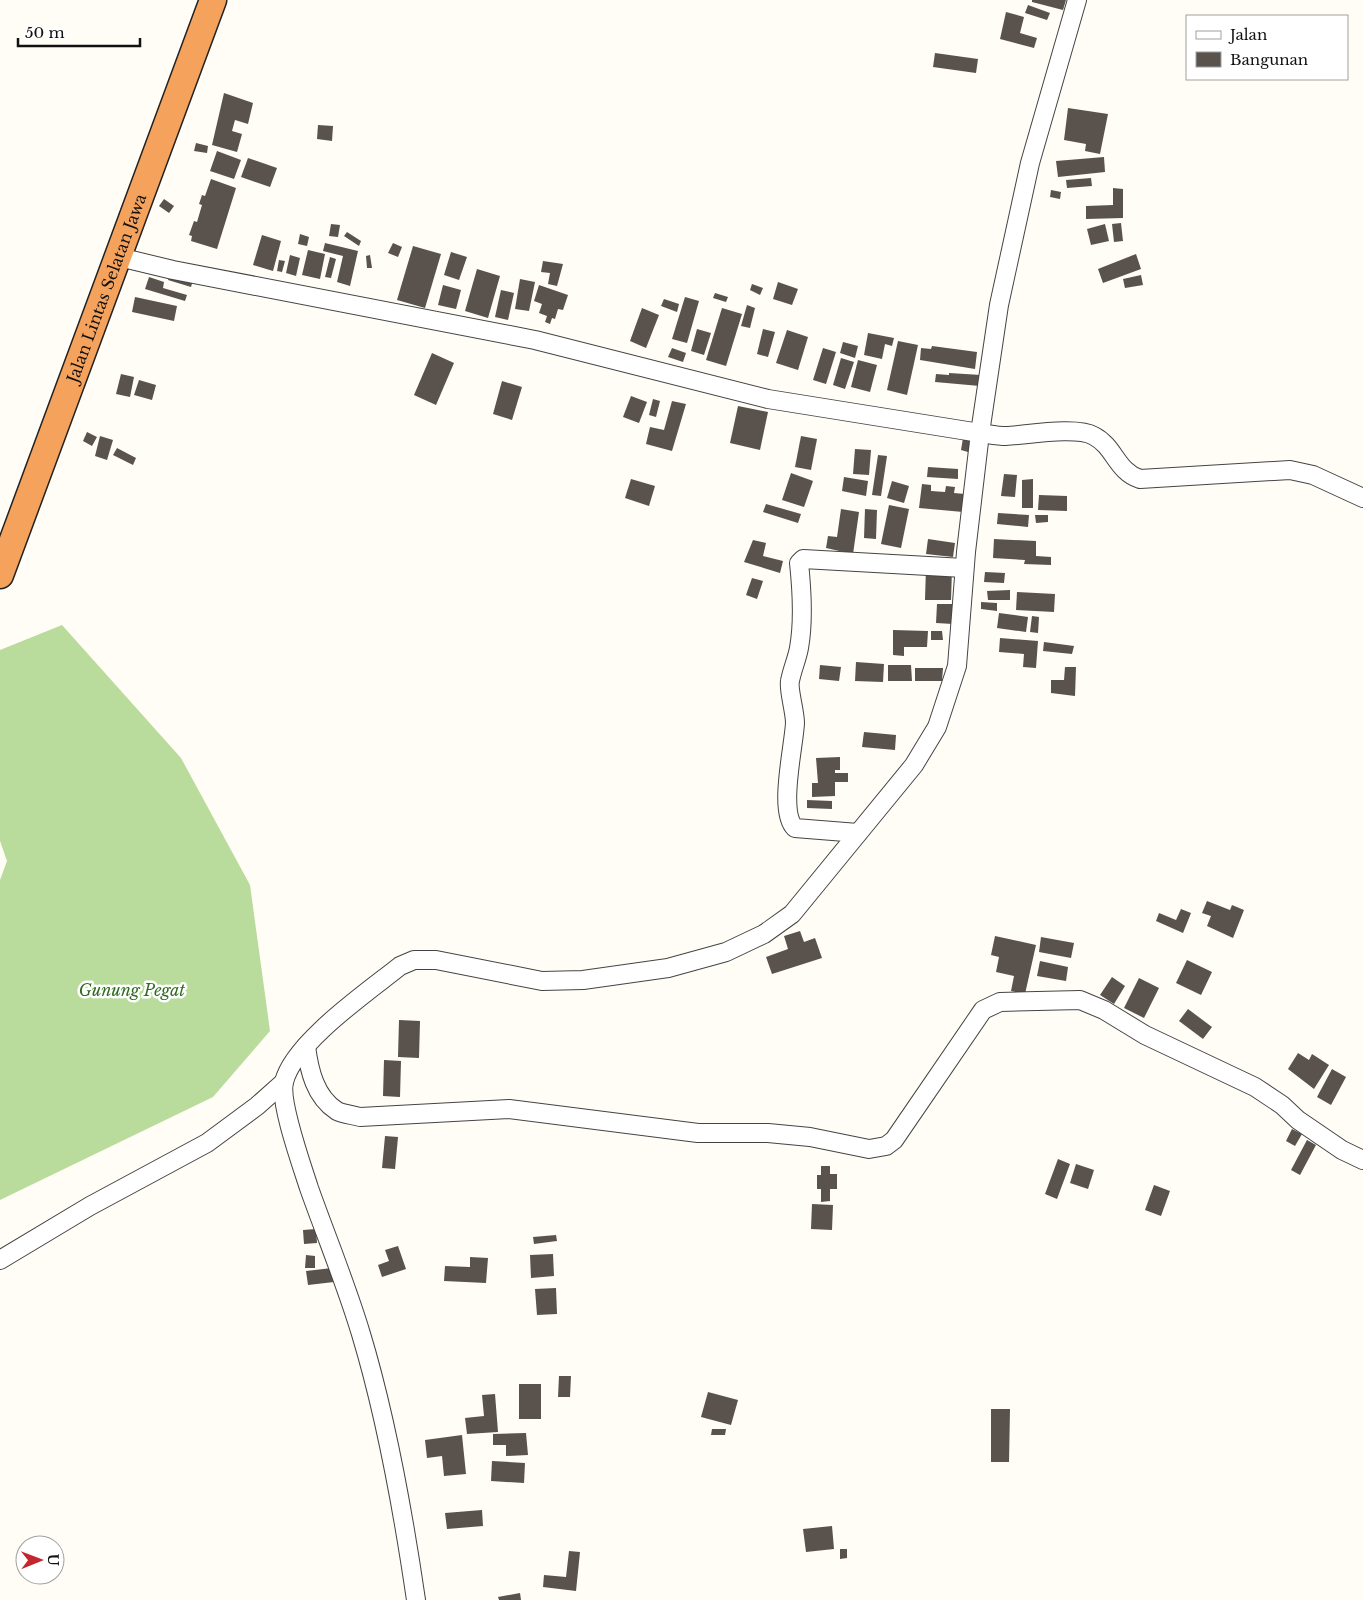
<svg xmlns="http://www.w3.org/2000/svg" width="1363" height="1600" viewBox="0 0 1363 1600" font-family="'Libre Baskerville',serif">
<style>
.forest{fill:#b9dc9c}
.building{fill:#5a524d}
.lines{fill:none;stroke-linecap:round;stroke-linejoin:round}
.minor-casing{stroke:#444;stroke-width:20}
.highway-casing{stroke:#222;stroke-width:29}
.minor{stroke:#fff;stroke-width:18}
.highway{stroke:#f5a25d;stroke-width:26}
.labels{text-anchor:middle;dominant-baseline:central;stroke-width:5;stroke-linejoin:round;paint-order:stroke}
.street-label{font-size:16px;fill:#111;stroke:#fff}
.park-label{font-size:16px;font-style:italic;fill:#2f6b1f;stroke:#fff}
</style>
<rect width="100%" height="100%" fill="#fffdf5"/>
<polygon class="forest" points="62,625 181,758 250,885 270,1031 213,1097 0,1200 0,880 7,861 0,841 0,650"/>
<g class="building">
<polygon points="1032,0 1066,0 1063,10 1032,2"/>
<polygon points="1028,5 1050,13 1047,20 1025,13"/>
<polygon points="1006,12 1024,17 1020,33 1037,38 1034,48 1000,39"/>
<polygon points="935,53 978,59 976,73 933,67"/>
<polygon points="224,93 253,103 248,124 235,120 232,131 242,134 237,152 212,145"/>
<polygon points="1068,108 1108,114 1100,154 1085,151 1086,144 1064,140"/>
<polygon points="318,125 333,126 332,141 317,139"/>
<polygon points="196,143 208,146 207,153 194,151"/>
<polygon points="217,151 241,160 234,179 210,171"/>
<polygon points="1104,157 1105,172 1058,177 1056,161"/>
<polygon points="248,158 277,168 270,187 241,177"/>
<polygon points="1091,178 1092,186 1067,188 1066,180"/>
<polygon points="211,179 236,188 217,249 191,241 192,236 189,235 194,221 197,222 202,205 199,204 202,195 205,196"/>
<polygon points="1113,188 1123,189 1123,218 1086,219 1086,206 1113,205"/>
<polygon points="1051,190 1061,192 1060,199 1050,197"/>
<polygon points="164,199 174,206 169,213 159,206"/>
<polygon points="1121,223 1123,241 1114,242 1112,224"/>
<polygon points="331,224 340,225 338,237 329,236"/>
<polygon points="1105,224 1109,241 1091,245 1087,229"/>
<polygon points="347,232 361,241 359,246 344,236"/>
<polygon points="300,234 309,237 307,246 298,244"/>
<polygon points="262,235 281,241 273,271 253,265"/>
<polygon points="325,243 358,251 350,286 337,282 343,256 323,251"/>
<polygon points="393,243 402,247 398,257 388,253"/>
<polygon points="413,246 441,254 425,308 397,300"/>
<polygon points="308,250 325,254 320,279 302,275"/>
<polygon points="451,252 467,257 459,280 444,275"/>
<polygon points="1136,254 1141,269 1103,283 1098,269"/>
<polygon points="290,255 300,258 296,276 286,273"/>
<polygon points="370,255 372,268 367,268 366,256"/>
<polygon points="330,257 336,259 331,278 325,277"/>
<polygon points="279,260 285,261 282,272 277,271"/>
<polygon points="543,261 563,264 557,286 548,284 550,273 541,272"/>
<polygon points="477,269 500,276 488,318 465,311"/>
<polygon points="170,273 193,280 191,287 168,280"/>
<polygon points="1141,275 1143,285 1125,288 1123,279"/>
<polygon points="149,277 164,282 163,288 187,295 185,301 145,289"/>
<polygon points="520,279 535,282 529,311 515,309"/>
<polygon points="778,282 798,289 792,305 773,299"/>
<polygon points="752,284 763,288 760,295 750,290"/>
<polygon points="443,285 461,290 456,309 438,305"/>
<polygon points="539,285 568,295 563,310 558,309 555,319 552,318 550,324 545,322 547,316 539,313 542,304 534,301"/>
<polygon points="501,290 514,293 508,320 495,317"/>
<polygon points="715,293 728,297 726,302 713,298"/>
<polygon points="135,297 177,306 174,321 132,312"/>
<polygon points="685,297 699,301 687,343 672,339"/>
<polygon points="664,299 679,304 677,312 661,306"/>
<polygon points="747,305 755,308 750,328 741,326"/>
<polygon points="642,308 659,315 646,348 630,341"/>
<polygon points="722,308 742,314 726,366 706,360"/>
<polygon points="697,329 711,333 704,355 691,351"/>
<polygon points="763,329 775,332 768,357 757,354"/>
<polygon points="787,330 808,337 798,370 776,363"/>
<polygon points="868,333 894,338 892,346 885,344 882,359 864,355"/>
<polygon points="898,341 918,345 907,395 887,390"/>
<polygon points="843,342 858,346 855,358 840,353"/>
<polygon points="932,346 977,352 975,369 920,360 921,348 931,349"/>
<polygon points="672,348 686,353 683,362 668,357"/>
<polygon points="823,348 836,352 826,384 813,380"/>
<polygon points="432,353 454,363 436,405 414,395"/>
<polygon points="841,358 854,362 845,389 833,385"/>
<polygon points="858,360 877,365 870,392 851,387"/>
<polygon points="949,373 981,375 980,386 935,382 936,374 949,375"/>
<polygon points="121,374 134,377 130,397 116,394"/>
<polygon points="139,380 156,385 152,400 134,395"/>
<polygon points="502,381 522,387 512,420 493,414"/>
<polygon points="631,396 647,402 639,423 623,417"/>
<polygon points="653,399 660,401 656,417 649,415"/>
<polygon points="672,401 686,404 672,451 646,444 650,427 664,430"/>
<polygon points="738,406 768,412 760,450 730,443"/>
<polygon points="87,432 97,437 92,446 83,441"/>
<polygon points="100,436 113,440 107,460 95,456"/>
<polygon points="801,436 817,439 811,470 795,467"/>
<polygon points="963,438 971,440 968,452 961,450"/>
<polygon points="117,448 136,458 133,465 113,455"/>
<polygon points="855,449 871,450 869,475 853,474"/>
<polygon points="878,455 887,456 881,496 872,495"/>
<polygon points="928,467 958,469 958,479 927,477"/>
<polygon points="791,473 813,481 804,507 782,500"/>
<polygon points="1004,474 1017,475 1015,497 1001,496"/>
<polygon points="844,477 868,481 866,496 842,491"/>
<polygon points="631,479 655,486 649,506 625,498"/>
<polygon points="1033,479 1033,508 1022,508 1022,480"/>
<polygon points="892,481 909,486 904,503 887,498"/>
<polygon points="922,484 931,485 931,491 945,492 946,486 955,487 954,493 965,494 963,512 919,508"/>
<polygon points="1039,495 1067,496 1067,511 1038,510"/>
<polygon points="766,504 801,514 798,523 763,512"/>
<polygon points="889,505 909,509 901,548 881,544"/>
<polygon points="841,509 859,512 853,554 826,548 828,536 837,537"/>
<polygon points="865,509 877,510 876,539 864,538"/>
<polygon points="998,513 1029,515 1028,527 997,524"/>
<polygon points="1035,515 1048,515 1048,522 1036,523"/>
<polygon points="928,539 955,543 953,557 926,554"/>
<polygon points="994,539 1036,541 1036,556 1051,557 1051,565 1024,564 1025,560 993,558"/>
<polygon points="753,540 766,543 763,556 783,561 780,573 744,562"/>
<polygon points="926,567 952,568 951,600 925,600"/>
<polygon points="985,572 1005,573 1004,583 984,582"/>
<polygon points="752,578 763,581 757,599 746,595"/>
<polygon points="1010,590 1010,600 988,600 987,591"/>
<polygon points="1017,592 1055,594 1054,612 1016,610"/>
<polygon points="981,602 997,603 997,611 981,609"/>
<polygon points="937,604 953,604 953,624 936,623"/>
<polygon points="999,613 1028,617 1026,632 997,628"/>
<polygon points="1032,616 1039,617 1038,633 1030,632"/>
<polygon points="893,630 928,631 927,647 904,647 904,656 893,655"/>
<polygon points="931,631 942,631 943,640 931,640"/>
<polygon points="1000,638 1038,641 1036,668 1023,667 1024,654 999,652"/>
<polygon points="1044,642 1074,646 1072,654 1043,651"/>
<polygon points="856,662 884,664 883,682 855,681"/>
<polygon points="820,665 841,667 839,681 819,679"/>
<polygon points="888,665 911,665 912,681 888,681"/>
<polygon points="1065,667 1076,667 1075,696 1051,693 1051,680 1064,680"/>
<polygon points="915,668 943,668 942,681 915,681"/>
<polygon points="864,732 896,735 895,750 862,747"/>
<polygon points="840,757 840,770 835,770 835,773 848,773 848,782 835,782 835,796 812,797 812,783 818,783 816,758"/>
<polygon points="807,800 832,801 832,809 807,808"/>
<polygon points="1207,901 1230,910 1232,905 1244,910 1233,938 1207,926 1211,916 1202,913"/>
<polygon points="1181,909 1191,913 1183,933 1156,921 1159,913 1176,920"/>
<polygon points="800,931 804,942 815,938 822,958 772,974 766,957 788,949 784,936"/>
<polygon points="995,936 1036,945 1025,994 1011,991 1014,976 996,972 999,957 991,955"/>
<polygon points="1041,937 1074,943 1071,958 1039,952"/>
<polygon points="1187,960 1212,972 1201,995 1176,983"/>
<polygon points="1040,961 1068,967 1066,981 1037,976"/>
<polygon points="1112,977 1125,986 1114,1004 1100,995"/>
<polygon points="1139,978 1159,988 1144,1018 1124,1008"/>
<polygon points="1188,1009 1212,1027 1203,1039 1179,1021"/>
<polygon points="399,1020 420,1021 419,1058 398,1057"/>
<polygon points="1298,1053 1309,1060 1312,1054 1329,1065 1314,1089 1288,1069"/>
<polygon points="384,1060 401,1061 400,1097 383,1096"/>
<polygon points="1332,1069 1346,1077 1331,1105 1317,1097"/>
<polygon points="1292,1129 1302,1134 1295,1146 1286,1141"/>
<polygon points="385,1136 398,1137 395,1169 382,1168"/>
<polygon points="1307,1140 1316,1145 1300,1175 1291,1170"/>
<polygon points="1058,1159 1070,1164 1057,1199 1045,1194"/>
<polygon points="1076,1164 1094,1170 1088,1189 1070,1183"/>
<polygon points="821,1166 830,1166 830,1174 837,1174 837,1189 830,1189 830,1201 821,1202 821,1189 817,1189 817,1175 821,1175"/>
<polygon points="1154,1185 1170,1191 1161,1216 1145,1210"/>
<polygon points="812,1204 833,1205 832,1230 811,1229"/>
<polygon points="316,1229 317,1243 304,1244 303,1230"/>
<polygon points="556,1235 557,1241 534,1244 533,1237"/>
<polygon points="398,1246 406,1269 382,1277 378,1265 389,1261 385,1250"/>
<polygon points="553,1254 554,1276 531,1278 530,1255"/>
<polygon points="306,1255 315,1256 315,1268 305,1268"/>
<polygon points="470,1257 488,1258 486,1283 444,1281 445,1266 470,1267"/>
<polygon points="332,1268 334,1282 308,1285 306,1271"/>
<polygon points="556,1288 557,1314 537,1315 535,1289"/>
<polygon points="559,1376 571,1376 570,1397 558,1397"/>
<rect x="519" y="1384" width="22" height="35"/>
<polygon points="708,1392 738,1400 731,1425 701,1417"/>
<polygon points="495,1394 498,1432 467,1434 465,1418 484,1416 482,1395"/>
<polygon points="991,1409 1010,1409 1009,1462 991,1462"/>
<polygon points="712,1429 726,1429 725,1435 711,1435"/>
<polygon points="526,1433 528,1455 506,1456 506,1445 493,1445 493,1434"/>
<polygon points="462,1435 466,1474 444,1476 442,1456 427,1458 425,1440"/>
<polygon points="492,1461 525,1463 524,1483 491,1481"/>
<polygon points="482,1510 483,1526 447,1529 445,1513"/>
<polygon points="832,1526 834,1549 806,1552 803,1529"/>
<polygon points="840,1549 847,1549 847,1558 840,1559"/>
<polygon points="569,1551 580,1552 576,1591 543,1587 544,1575 566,1577"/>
<polygon points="520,1593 521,1600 499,1600 498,1597"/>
</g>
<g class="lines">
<g class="minor-casing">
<g id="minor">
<path d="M 119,257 L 173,270 L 535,340 L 768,399 L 980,433 C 988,434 998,436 1006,436 C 1027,435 1077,426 1094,436 C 1115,447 1116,471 1140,479 L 1290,470 L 1313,475 L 1363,498"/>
<path d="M 858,833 L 795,828 C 778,812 794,746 795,723 C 795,711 788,689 790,681 C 792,670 797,659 799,648 C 804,620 802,591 799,563 L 803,559 L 964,568"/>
<path d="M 306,1046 C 309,1070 315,1097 337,1111 C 343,1114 353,1115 360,1117 L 509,1109 L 698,1133 L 768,1133 L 810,1137 L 869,1149 L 886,1146 L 894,1140 L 983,1010 L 1000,1002 L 1080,1000 L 1104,1010 L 1145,1035 L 1255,1087 L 1282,1105 L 1298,1120 L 1342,1150 L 1363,1160"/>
<polyline points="0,1260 90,1206 207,1143 257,1106 284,1082"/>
<path d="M 416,1600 C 403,1511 387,1420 361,1334 C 346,1284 326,1236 309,1188 C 302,1166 279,1102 284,1082 C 293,1043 369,991 400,966 L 414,960 L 436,960 L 542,981 L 583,980 L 668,968 L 726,952 L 764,934 L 792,914 L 914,765 L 937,727 L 957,666 L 966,552 L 980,433 L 999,305 L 1030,163 L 1077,0"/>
</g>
</g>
<g class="highway-casing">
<g id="highway">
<path id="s1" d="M 0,575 L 213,0"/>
</g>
</g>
<use href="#minor" class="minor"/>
<use href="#highway" class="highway"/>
</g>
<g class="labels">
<g class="street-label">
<text stroke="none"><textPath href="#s1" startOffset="306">Jalan Lintas Selatan Jawa</textPath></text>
</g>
<g class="park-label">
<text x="132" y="990">Gunung Pegat</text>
</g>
</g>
<rect x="1186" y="15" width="162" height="65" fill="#ffffff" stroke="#a0a0a0"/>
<rect x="1196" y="31" width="25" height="8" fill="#ffffff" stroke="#a0a0a0"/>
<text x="1230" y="40" font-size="15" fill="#111111">Jalan</text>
<rect x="1196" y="52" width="25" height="15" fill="#5a524d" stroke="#a0a0a0"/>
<text x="1230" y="65" font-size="15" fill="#111111">Bangunan</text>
<g transform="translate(40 1560) rotate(89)"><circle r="24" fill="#ffffff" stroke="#a0a0a0"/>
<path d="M0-4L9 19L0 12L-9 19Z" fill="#c4262e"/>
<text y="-8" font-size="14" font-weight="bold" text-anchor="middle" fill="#111111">U</text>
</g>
<path d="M18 38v8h122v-8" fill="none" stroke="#111111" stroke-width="2.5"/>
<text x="25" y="38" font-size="15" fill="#111111" stroke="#ffffff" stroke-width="4" paint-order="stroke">50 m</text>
</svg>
